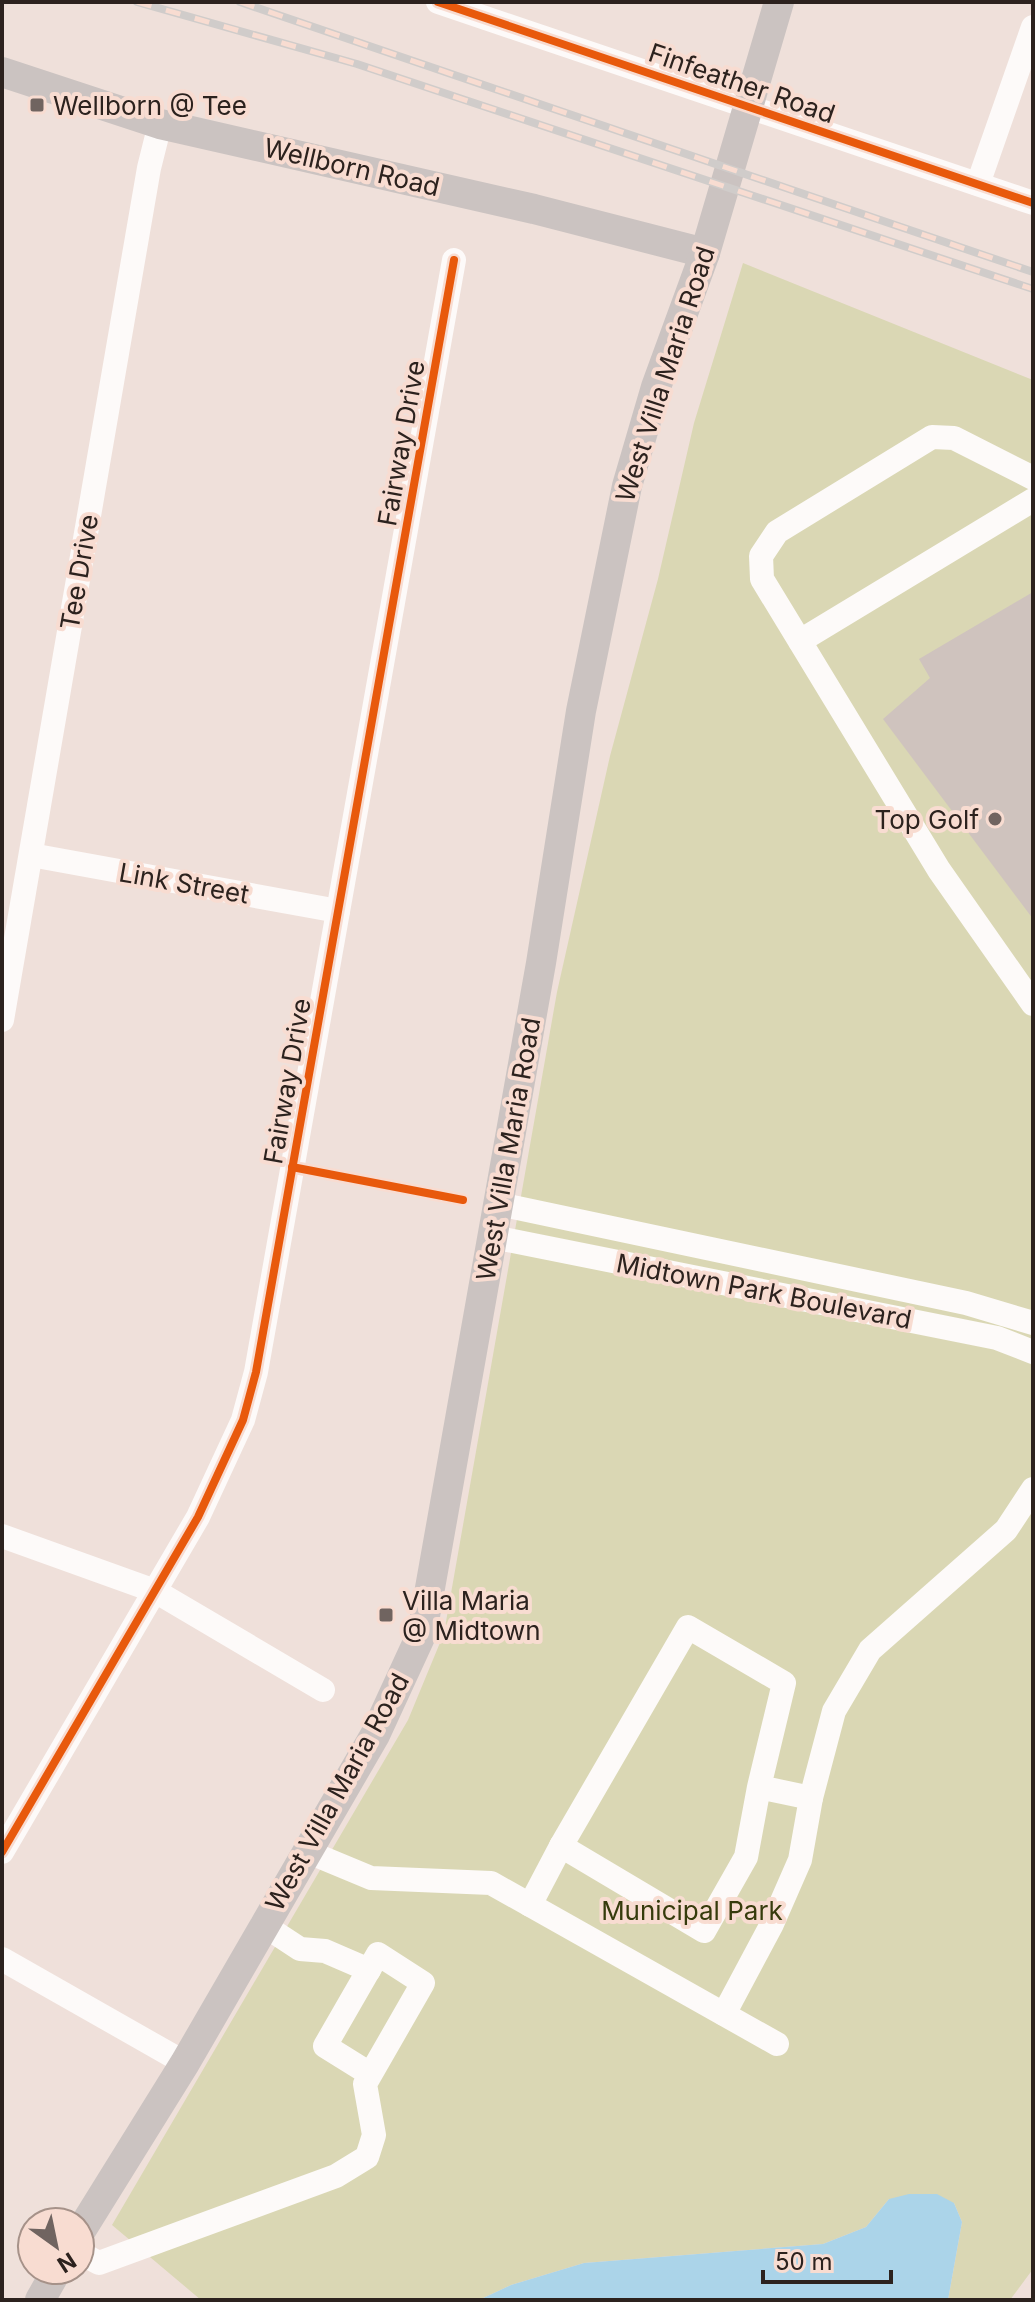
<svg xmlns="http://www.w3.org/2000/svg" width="1035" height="2302" viewBox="0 0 1035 2302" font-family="Inter,sans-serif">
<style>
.green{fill:#dad7b4}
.water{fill:#abd4e9}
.building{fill:#cfc3be}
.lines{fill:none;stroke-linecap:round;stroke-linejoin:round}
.minor{stroke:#fdfaf9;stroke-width:24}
.major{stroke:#cbc3c1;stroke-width:30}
.rail-casing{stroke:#d0ccca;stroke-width:8}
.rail{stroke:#f8dcd1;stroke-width:5;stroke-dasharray:15;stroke-linecap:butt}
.cycleway-casing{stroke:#f8dcd1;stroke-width:13}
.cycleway{stroke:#e8590c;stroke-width:8}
.poi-dot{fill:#706460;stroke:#f8dcd1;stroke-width:3}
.labels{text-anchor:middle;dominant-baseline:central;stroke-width:8;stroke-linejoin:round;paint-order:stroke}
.street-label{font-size:26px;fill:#2c221e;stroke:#f8dcd1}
.poi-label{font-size:26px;fill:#2c221e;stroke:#f8dcd1;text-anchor:start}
.park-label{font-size:26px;fill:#363b0c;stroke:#f8dcd1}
</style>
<rect width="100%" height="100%" fill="#efe0da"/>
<polygon class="green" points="743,263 1033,380 1033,2269 1010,2300 948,2300 962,2222 954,2203 889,2199 866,2227 823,2244 584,2263 511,2285 479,2300 201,2300 112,2225 408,1720 444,1633 557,992 610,756 658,579 694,423"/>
<polygon class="water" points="909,2194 937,2194 954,2203 962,2222 948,2300 479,2300 511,2285 584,2263 823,2244 866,2227 889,2199"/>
<polygon class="building" points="1033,592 1033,919 883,719 930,678 919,659"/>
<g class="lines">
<g class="minor">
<polyline points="438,2 1033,203"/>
<polyline points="978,184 1033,27"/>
<polyline points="1033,478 954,438 932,437 777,532 761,556 762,579 939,870 1033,1004"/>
<polyline points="800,641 1033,500"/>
<polyline points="31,855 338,911"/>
<polyline points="2,1020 149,168 160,124"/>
<polyline points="499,1204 966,1303 1033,1323"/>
<polyline points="493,1237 997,1338 1033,1352"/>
<polyline points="2,1536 155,1591 323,1690"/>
<polyline points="759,1787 784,1683 688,1627 561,1846 704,1931 746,1857 759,1787 811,1798"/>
<polyline points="306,1851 371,1878 491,1883 777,2044"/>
<polyline points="2,1852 198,1517 243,1420 256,1372 454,260"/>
<polyline points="530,1905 561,1846"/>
<polyline points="262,1924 300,1949 325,1951 369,1970"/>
<polyline points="2,1959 185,2063"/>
<polyline points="724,2014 772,1924 800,1860 811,1798 834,1711 870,1650 1006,1530 1033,1489"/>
<polyline points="80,2253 99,2263 336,2176 367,2157 374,2135 365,2084 423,1983 378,1954 325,2046 370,2074"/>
</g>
<g class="major">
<polyline points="2,72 160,124 534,209 705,253"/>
<polyline points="80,2232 185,2063 375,1735 422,1633 541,963 581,711 627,486 656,387 705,253 779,2"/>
<polyline points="40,2300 57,2270"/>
</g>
<g class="rail-casing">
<g id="rail">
<polyline points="137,2 357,64 1033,289"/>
<polyline points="240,2 1033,272"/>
</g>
</g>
<use href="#rail" class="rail"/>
<g class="cycleway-casing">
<g id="cycleway">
<polyline points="438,2 1033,203"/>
<polyline points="292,1167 463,1200"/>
<polyline points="2,1852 198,1517 243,1420 256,1372 454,260"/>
</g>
</g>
<use href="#cycleway" class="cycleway"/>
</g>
<g class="poi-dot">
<rect x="29" y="97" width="16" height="16" rx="4"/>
<circle cx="995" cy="819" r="8"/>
<rect x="378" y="1607" width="16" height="16" rx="4"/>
</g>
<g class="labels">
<g class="street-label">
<text transform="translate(742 83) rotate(19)">Finfeather Road</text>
<text transform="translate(352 167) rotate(13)">Wellborn Road</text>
<text transform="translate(665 374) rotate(-72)">West Villa Maria Road</text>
<text transform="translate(401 443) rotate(-80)">Fairway Drive</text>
<text transform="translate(79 572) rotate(-80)">Tee Drive</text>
<text transform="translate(184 883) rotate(10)">Link Street</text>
<text transform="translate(287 1081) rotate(-80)">Fairway Drive</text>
<text transform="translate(508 1149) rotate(-80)">West Villa Maria Road</text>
<text transform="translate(764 1291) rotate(11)">Midtown Park Boulevard</text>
<text transform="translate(337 1792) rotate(-61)">West Villa Maria Road</text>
</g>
<g class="poi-label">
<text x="53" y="105">Wellborn @ Tee</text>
<text x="979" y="819" text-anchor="end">Top Golf</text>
<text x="402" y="1600">Villa Maria<tspan x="402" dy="30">@ Midtown</tspan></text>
</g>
<g class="park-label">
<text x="692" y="1910">Municipal Park</text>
</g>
</g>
<rect width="1035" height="2302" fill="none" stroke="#2c221e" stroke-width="8"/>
<g transform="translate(56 2246) rotate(147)"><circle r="38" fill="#f8dcd1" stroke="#a69289" stroke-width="2"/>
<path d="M0-6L14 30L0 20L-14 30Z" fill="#706460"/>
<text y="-12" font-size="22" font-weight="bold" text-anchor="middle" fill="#2c221e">N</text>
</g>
<path d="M763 2270v12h128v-12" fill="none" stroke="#2c221e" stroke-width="4"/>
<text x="775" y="2270" font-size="24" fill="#2c221e" stroke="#f8dcd1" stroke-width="6" paint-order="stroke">50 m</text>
</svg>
